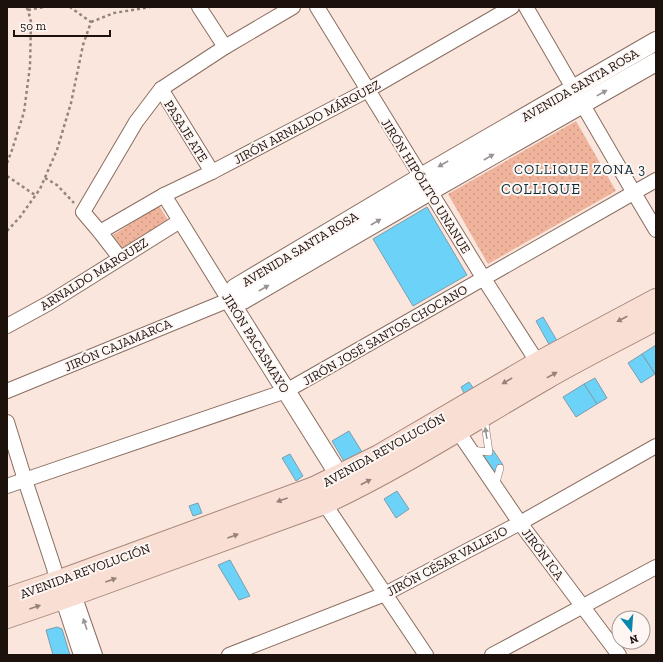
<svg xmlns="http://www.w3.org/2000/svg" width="663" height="662" viewBox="0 0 663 662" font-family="'Zilla Slab',serif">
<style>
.park{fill:url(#park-dots)}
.building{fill:#6cd2f8;stroke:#7c9eac}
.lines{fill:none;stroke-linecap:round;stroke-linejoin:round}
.service-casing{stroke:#8a6d5f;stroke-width:8}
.minor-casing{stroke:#8a6d5f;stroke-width:16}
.tertiary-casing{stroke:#8a6d5f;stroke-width:20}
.primary-casing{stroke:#a8887a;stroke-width:24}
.path{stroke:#95847d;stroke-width:2.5;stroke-dasharray:3 3;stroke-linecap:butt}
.service{stroke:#fff;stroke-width:7}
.minor{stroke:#fff;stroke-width:14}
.tertiary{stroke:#fff;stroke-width:18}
.primary{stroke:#f8ded3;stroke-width:22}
.oneway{fill:#999492}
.oneway2{fill:#958279}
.labels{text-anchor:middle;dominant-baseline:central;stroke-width:4;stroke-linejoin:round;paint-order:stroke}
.street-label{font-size:13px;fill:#1d110c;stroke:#fdf6f3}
.neighbourhood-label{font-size:14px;letter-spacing:1px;fill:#102d38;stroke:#fdf6f3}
.quarter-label{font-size:15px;letter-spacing:1px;fill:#102d38;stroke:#fdf6f3}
</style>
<defs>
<pattern id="park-dots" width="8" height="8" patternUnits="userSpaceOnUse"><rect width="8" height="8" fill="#efb49b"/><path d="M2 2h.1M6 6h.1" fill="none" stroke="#cc9a84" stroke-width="1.8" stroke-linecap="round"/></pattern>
</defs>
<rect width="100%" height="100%" fill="#fae6dd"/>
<g class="park">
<polygon points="576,121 616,191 488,264 448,194"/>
<polygon points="159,206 168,220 123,249 113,235"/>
</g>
<g class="building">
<polygon points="427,207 467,275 413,306 373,239"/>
<polygon points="543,317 559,344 551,348 536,321"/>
<polygon points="656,345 656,374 655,374 642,354"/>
<polygon points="642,354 655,374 641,383 628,363"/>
<polygon points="595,378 607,398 597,404 584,384"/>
<polygon points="469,382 474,389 465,395 461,387"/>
<polygon points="584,384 597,404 576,417 563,397"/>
<polygon points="349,431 362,452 345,463 332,441"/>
<polygon points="493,450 503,465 494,472 483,456"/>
<polygon points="290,454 303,476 296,481 282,458"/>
<polygon points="397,491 409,509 396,518 384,499"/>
<polygon points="198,503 202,513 193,516 189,506"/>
<polygon points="230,560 250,596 239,600 218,565"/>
<polygon points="57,627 62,629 70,655 53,655 46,630"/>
</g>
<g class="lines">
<g class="service-casing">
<g id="service">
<polyline points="471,450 489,452 484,417"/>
<polyline points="495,486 500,468"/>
</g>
</g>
<g class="minor-casing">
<g id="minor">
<polyline points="199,7 225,47"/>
<polyline points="317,7 484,279 538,363"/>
<polyline points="526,7 634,193 656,230"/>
<polyline points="161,89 212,172"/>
<polyline points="100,232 164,195 212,172 368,90 512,7"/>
<polyline points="120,258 100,232 83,212 136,122 161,89 225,47 293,7"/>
<polyline points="7,326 49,303 180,221"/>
<polyline points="7,391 229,300 164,195"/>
<polyline points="7,422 25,480 54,568 57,582 81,655"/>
<polyline points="457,430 520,523 619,655"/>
<polyline points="7,486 286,391 656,180"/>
<polyline points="320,497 426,655"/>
<polyline points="71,586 95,655"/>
<polyline points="229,655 385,594 520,523 656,446"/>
<polyline points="492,655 656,567"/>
</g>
</g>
<g class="tertiary-casing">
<g id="tertiary">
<polyline points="229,300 235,288 421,177 656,41"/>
<polyline points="229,300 243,300 430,191 656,62"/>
<polyline points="229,300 332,464 345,488"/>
</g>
</g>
<g class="primary-casing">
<g id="primary">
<polyline points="7,599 57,582 314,488 379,456 538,363 656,300"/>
<path d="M 7,617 L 74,594 L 324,503 C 401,467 473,420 546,378 C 582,357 619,339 656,319"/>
</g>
</g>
<g class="path">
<polyline points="28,10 44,7"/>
<polyline points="91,22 114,13 150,7"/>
<polyline points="7,163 12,150 24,112 30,66 31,22 28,10 26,7"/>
<polyline points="7,176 35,195"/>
<polyline points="45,178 57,185 74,203"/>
<polyline points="7,231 20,217 40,189 57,150 71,103 83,45 91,22 70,7"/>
</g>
<use href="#service" class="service"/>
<use href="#minor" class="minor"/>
<use href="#tertiary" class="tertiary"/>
<use href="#primary" class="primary"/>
</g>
<defs><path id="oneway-solid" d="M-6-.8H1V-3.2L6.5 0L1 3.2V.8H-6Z"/></defs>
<g class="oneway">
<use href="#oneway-solid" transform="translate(602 93) rotate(-29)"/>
<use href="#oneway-solid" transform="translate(489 157) rotate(-30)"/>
<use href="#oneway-solid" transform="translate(443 164) rotate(150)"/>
<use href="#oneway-solid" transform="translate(376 222) rotate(-30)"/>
<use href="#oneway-solid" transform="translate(264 288) rotate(-30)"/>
<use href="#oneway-solid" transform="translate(486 433) rotate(-99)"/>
<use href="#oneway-solid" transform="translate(85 624) rotate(-109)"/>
</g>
<g class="oneway2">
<use href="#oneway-solid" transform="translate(622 319) rotate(152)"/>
<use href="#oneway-solid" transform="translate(552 375) rotate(-29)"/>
<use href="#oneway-solid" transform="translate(507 381) rotate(150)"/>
<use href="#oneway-solid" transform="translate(366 482) rotate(-28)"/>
<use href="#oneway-solid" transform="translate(282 500) rotate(160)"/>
<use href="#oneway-solid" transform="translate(233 536) rotate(-20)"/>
<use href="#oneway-solid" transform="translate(111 580) rotate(-20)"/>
<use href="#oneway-solid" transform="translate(35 607) rotate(-19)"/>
</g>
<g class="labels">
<g class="street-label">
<text transform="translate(580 85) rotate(-30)">AVENIDA SANTA ROSA</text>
<text transform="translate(307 122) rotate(-28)">JIRÓN ARNALDO MÁRQUEZ</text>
<text transform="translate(186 131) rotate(58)">PASAJE ATE</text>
<text transform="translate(426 186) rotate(58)">JIRÓN HIPÓLITO UNANUE</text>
<text transform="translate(300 249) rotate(-31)">AVENIDA SANTA ROSA</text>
<text transform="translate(94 274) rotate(-32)">ARNALDO MARQUEZ</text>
<text transform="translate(385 335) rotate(-30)">JIRÓN JOSÉ SANTOS CHOCANO</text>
<text transform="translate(256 343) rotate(58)">JIRÓN PACASMAYO</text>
<text transform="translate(118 345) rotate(-23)">JIRÓN CAJAMARCA</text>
<text transform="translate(384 450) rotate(-29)">AVENIDA REVOLUCIÓN</text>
<text transform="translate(543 554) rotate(53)">JIRÓN ICA</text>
<text transform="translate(447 561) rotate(-28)">JIRÓN CÉSAR VALLEJO</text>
<text transform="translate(85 571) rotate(-20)">AVENIDA REVOLUCIÓN</text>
</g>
<g class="neighbourhood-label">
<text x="580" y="169">COLLIQUE ZONA 3</text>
</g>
<g class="quarter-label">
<text x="541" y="189">COLLIQUE</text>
</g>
</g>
<rect width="663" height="662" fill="none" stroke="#1d110c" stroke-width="16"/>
<g transform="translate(631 630) rotate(163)"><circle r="19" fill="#fdf6f3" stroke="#a39a97"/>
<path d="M0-3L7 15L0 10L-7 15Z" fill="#0986aa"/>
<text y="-6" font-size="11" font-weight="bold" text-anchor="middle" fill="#1d110c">N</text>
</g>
<path d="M14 30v6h96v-6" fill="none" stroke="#1d110c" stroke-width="2"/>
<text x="20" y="30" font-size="12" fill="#1d110c" stroke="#fdf6f3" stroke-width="3" paint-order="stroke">50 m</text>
</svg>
